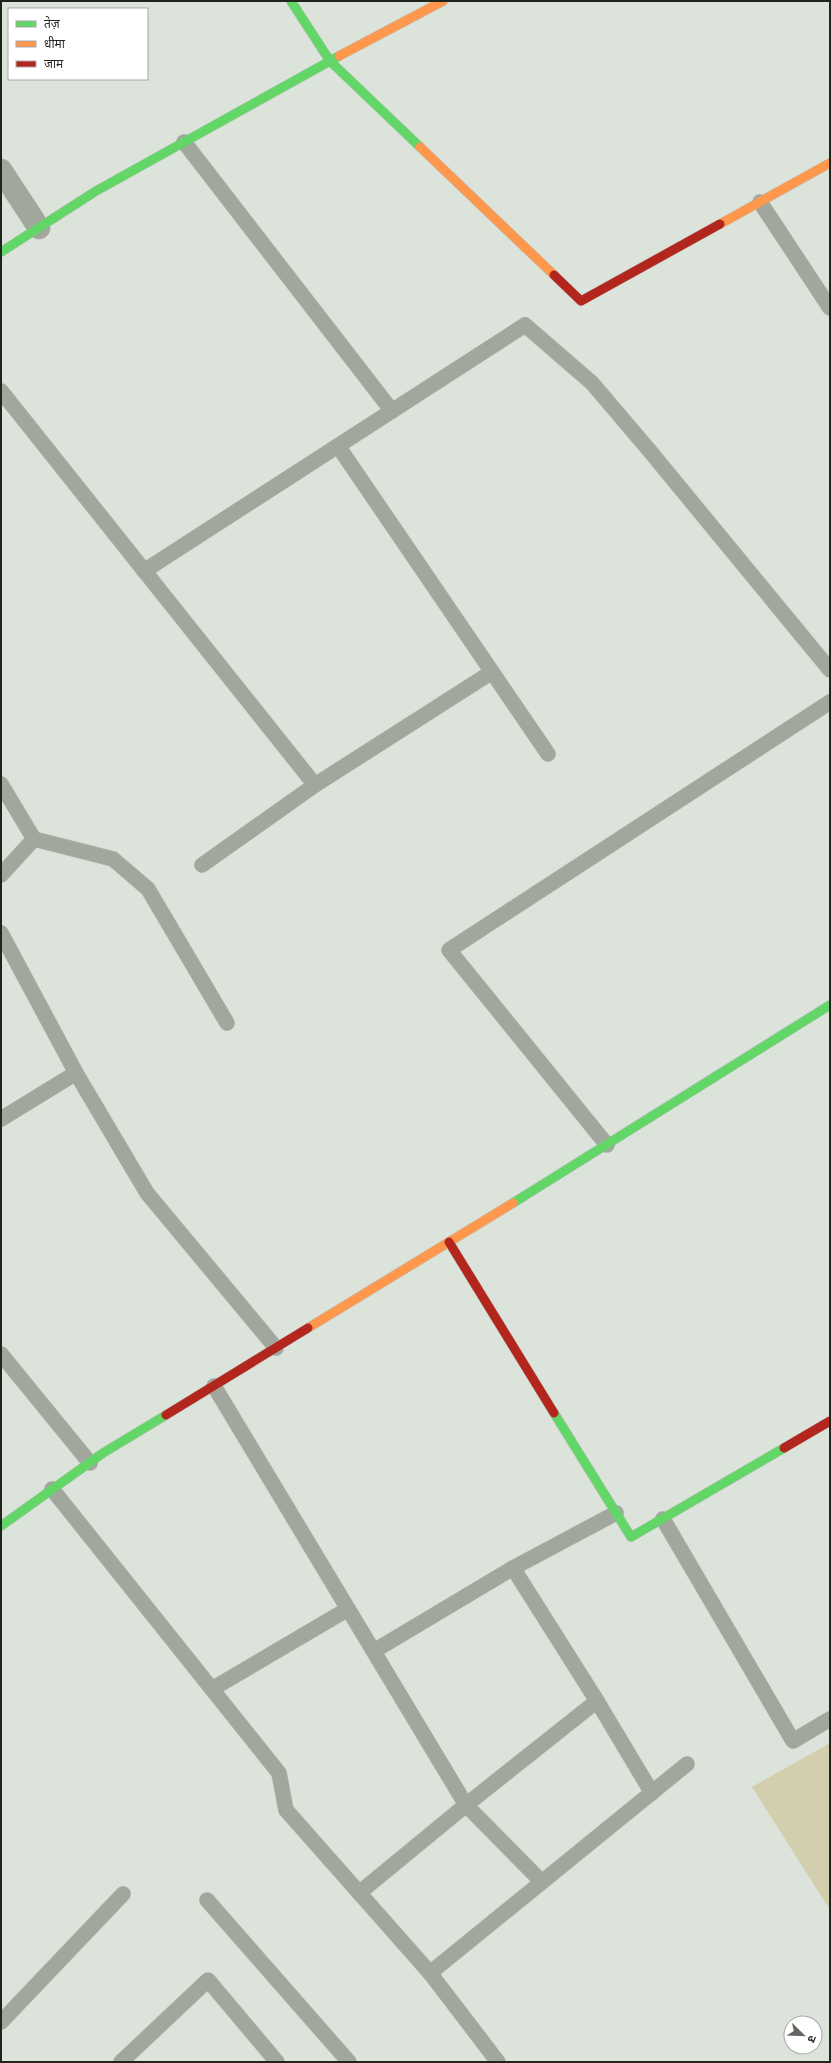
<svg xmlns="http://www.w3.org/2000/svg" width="831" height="2063" viewBox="0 0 831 2063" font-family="Jost,'Noto Sans Devanagari',sans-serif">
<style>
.green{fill:#d3cfae}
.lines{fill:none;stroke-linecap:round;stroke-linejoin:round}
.lane-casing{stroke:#bbc0b9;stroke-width:16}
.street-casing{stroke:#bbc0b9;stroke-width:23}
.fast-casing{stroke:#bbc0b9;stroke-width:10}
.slow-casing{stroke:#bbc0b9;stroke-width:10}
.jam-casing{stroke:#bbc0b9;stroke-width:10}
.lane{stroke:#a2a79d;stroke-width:15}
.street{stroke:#a2a79d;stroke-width:22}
.fast{stroke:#63d668;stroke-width:9}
.slow{stroke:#ff974d;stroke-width:9}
.jam{stroke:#b3261e;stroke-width:9}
</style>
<rect width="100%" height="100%" fill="#dce3da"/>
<polygon class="green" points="830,1743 830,1910 752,1787"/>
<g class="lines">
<g class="lane-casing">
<g id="lane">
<polyline points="184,142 392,411"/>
<polyline points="760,202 830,308"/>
<polyline points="1,391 315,785"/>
<polyline points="338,446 548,754"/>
<polyline points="144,571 525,325 592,383 649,450 830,670"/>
<polyline points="1,784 34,839 113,859 148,889 227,1023"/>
<polyline points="202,865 315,785 492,672"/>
<polyline points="1,875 34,839"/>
<polyline points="1,933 76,1073 147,1193 276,1348"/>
<polyline points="1,1119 76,1073"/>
<polyline points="607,1145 449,950 830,702"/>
<polyline points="1,1354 90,1463"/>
<polyline points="214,1386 466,1805 542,1882"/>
<polyline points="52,1489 279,1773 286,1810 430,1973 498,2062"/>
<polyline points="663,1519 793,1741 830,1719"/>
<polyline points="513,1568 597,1701 652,1793"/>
<polyline points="374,1651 513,1568 616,1513"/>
<polyline points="212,1689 348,1609"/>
<polyline points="359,1893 466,1805 597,1701"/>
<polyline points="207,1900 349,2062"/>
<polyline points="430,1973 687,1764"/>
<polyline points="1,2022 123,1894"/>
<polyline points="121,2062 208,1980 277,2062"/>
</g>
</g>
<g class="street-casing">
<polyline id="street" points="1,170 39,228"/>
</g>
<g class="fast-casing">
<g id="fast">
<polyline points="291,1 330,61 420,147"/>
<polyline points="1,252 96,191 339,56"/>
<polyline points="513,1203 830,1005"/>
<polyline points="554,1413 631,1537 784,1448"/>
<polyline points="1,1526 103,1453 166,1415"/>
</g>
</g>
<g class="slow-casing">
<g id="slow">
<polyline points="339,56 443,1"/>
<polyline points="420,147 554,275"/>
<polyline points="720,224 830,163"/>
<polyline points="308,1328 513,1203"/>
</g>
</g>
<g class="jam-casing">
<g id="jam">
<polyline points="554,275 581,301 720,224"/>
<polyline points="449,1242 554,1413"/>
<polyline points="166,1415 308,1328"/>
<polyline points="784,1448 830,1421"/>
</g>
</g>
<use href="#lane" class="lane"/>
<use href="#street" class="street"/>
<use href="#fast" class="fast"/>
<use href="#slow" class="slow"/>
<use href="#jam" class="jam"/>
</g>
<rect width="831" height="2063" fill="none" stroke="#1f241d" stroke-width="4"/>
<rect x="8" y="8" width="140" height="72" fill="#ffffff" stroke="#a5a7a5"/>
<rect x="16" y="21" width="20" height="6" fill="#63d668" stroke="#a5a7a5"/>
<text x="44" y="28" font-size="12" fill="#1f241d">तेज़</text>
<rect x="16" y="41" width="20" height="6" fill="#ff974d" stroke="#a5a7a5"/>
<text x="44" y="48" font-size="12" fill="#1f241d">धीमा</text>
<rect x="16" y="61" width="20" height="6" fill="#b3261e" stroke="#a5a7a5"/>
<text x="44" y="68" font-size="12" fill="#1f241d">जाम</text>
<g transform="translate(803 2035) rotate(113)"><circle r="19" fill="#ffffff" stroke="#a5a7a5"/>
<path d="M0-3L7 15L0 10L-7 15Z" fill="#61675f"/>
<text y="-6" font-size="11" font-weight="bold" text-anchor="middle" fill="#1f241d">उ</text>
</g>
</svg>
